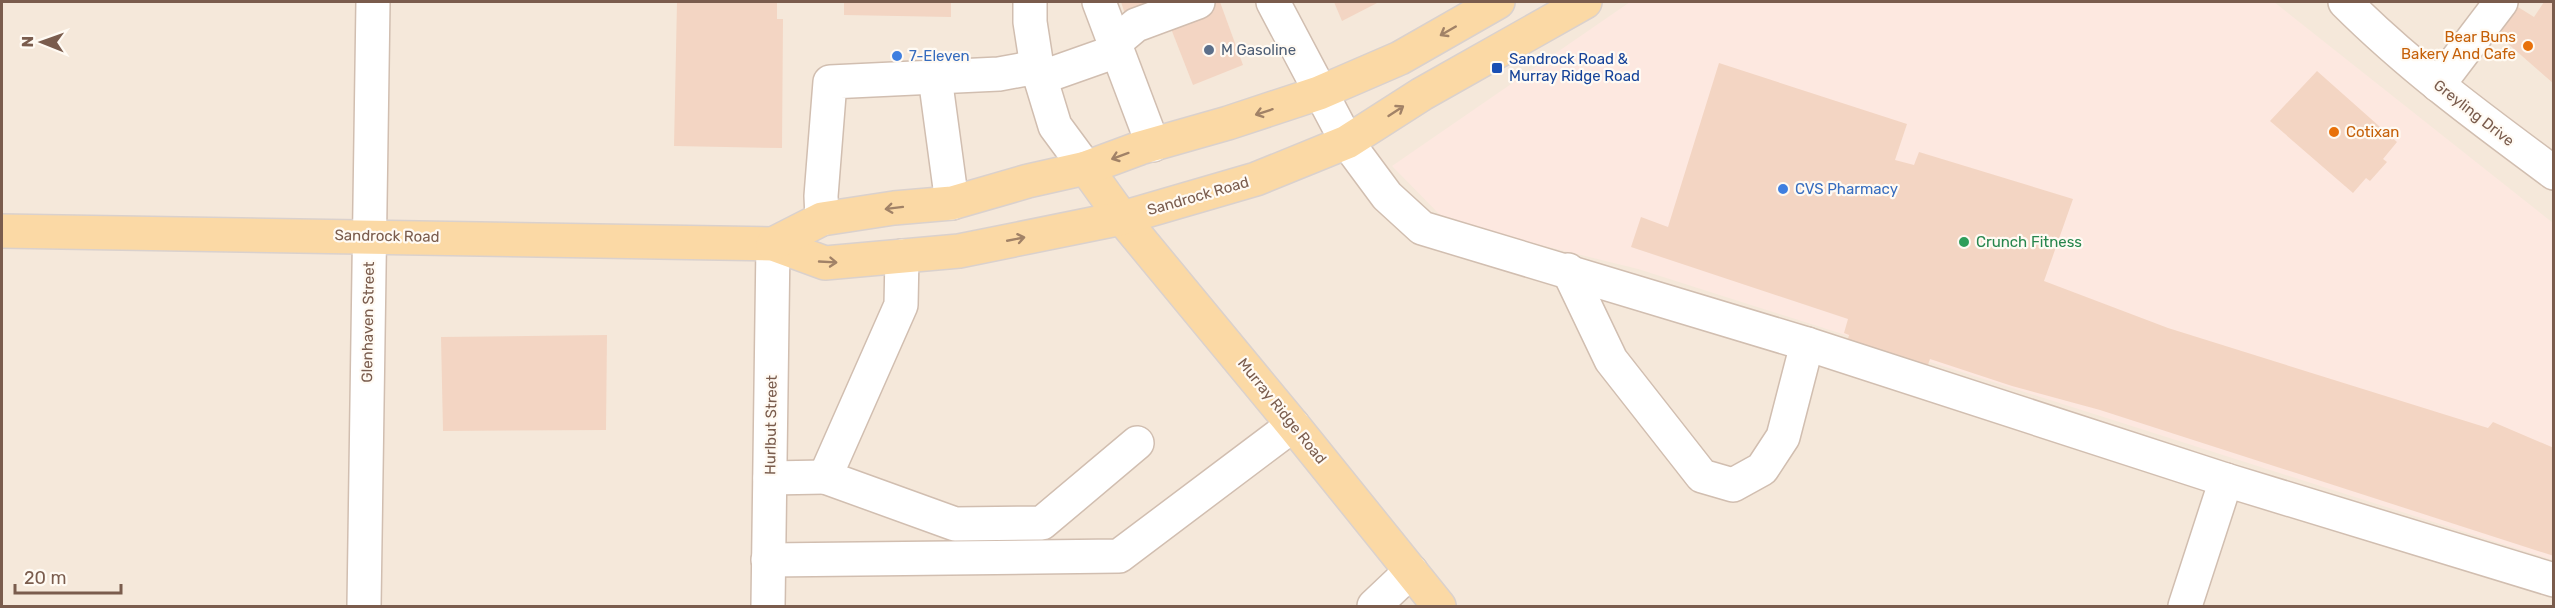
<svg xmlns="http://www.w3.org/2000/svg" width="2555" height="608" viewBox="0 0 2555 608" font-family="Rubik,sans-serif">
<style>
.residential{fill:#f5e8da}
.commercial{fill:#fde8e0}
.building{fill:#f3d5c3}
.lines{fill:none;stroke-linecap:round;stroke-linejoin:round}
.minor-casing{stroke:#d1beb0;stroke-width:36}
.major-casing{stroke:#dad1cd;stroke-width:36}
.minor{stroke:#fff;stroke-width:33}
.major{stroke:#fbd9a5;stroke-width:33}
.oneway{stroke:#a18267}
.food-dot{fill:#e8710a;stroke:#fffaf3;stroke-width:2}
.service-dot{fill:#5c6f8a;stroke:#fffaf3;stroke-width:2}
.shop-dot{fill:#3f7fe0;stroke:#fffaf3;stroke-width:2}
.transit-dot{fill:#1a4fb4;stroke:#fffaf3;stroke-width:2}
.leisure-dot{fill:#2e9e5b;stroke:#fffaf3;stroke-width:2}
.labels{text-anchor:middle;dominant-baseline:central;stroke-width:4.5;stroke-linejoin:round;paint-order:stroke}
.food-label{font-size:15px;fill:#c56008;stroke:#fffaf3;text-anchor:end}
.service-label{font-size:15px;fill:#4e5e75;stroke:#fffaf3;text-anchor:start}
.shop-label{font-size:15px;fill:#366cbe;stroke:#fffaf3;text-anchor:start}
.transit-label{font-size:15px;fill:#164399;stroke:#fffaf3;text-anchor:start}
.street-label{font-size:15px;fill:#7a5c4d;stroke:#fffaf3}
.leisure-label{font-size:15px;fill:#27864d;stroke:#fffaf3;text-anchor:start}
</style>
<rect width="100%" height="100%" fill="#fdf6ec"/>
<rect class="residential" x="2" y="2" width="2551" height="604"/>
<polygon class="commercial" points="1630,2 2274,2 2553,223 2553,560 1638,269 1447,222 1392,166"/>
<g class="building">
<polygon points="677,2 777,2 777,19 783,19 782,148 674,146"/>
<polygon points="844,2 951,2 951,17 844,15"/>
<polygon points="1121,2 1166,2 1126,17"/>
<polygon points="1212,2 1220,2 1243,65 1193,85 1168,21"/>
<polygon points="1334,2 1379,2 1342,21"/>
<polygon points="2544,2 2554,2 2554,84 2498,35 2518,7 2534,17"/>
<polygon points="1719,63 1907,124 1895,160 1914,165 1919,152 2073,199 2044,281 2168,328 2488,428 2493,422 2554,448 2554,556 2100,410 2012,386 1930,359 1924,376 1845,351 1849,335 1844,333 1848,319 1631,247 1641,217 1668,227"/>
<polygon points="2317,71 2397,142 2383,159 2387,162 2370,181 2366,178 2353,193 2270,121"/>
<polygon points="607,335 606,430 443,431 441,337"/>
</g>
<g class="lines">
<g class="minor-casing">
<g id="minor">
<polyline points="1030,2 1030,22 1037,67 1055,126 1086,168"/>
<polyline points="1099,2 1153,145"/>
<polyline points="1273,2 1347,142 1387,196 1422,228 1807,344 2226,480 2554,580"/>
<path d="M 2345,2 C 2409,66 2481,119 2554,173"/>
<polyline points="935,77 952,203"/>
<polyline points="1040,78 1108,54 1117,41 1136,25 1198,2"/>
<polyline points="2438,85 2501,2"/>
<polyline points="822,219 821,196 830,82 999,74 1037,67"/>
<polyline points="902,256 901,305 825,477 955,524 1042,523 1137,443"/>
<polyline points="1568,270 1611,360 1702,476 1733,485 1762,469 1783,437 1807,344"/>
<polyline points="770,478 825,477"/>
<polyline points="768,560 1119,556 1293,425"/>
<polyline points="364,606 373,2"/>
<polyline points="768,606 773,244"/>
<polyline points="1374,606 1411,571"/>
<polyline points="2185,606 2226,480"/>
</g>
</g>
<g class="major-casing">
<g id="major">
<polyline points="1086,168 1122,218 1293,425 1439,606"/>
<polyline points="2,231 773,244 825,263 959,251 1122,218 1256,179 1347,142 1422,94 1585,2"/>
<polyline points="773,244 822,219 894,208 952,203 1028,181 1086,168 1140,148 1228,123 1319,93 1400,58 1498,2"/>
</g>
</g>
<use href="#minor" class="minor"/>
<use href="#major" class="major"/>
</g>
<defs><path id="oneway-shaft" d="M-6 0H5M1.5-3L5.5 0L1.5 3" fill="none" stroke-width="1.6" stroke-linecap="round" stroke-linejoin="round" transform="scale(1.5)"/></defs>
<g class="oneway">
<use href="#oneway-shaft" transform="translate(1448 31) rotate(150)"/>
<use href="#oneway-shaft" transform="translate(1396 111) rotate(-33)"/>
<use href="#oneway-shaft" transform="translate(1264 112) rotate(162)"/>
<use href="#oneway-shaft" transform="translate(1120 156) rotate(160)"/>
<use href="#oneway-shaft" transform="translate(894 208) rotate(173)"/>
<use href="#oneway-shaft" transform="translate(1016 239) rotate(-11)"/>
<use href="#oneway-shaft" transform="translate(828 262) rotate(3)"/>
</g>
<g class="food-dot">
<circle cx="2528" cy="46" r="6"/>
<circle cx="2334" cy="132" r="6"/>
</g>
<circle class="service-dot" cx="1209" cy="50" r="6"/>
<g class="shop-dot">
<circle cx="897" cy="56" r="6"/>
<circle cx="1783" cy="189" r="6"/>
</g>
<rect class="transit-dot" x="1491" y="62" width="12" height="12" rx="3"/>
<circle class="leisure-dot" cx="1964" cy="242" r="6"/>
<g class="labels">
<g class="food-label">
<text x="2516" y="37">Bear Buns<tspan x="2516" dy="17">Bakery And Cafe</tspan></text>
<text x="2346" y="132" text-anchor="start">Cotixan</text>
</g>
<g class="service-label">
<text x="1221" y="50">M Gasoline</text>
</g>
<g class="shop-label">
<text x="909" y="56">7-Eleven</text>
<text x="1795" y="189">CVS Pharmacy</text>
</g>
<g class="transit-label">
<text x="1509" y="59">Sandrock Road &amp;<tspan x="1509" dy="17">Murray Ridge Road</tspan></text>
</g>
<g class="street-label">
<text transform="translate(2474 113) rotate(38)">Greyling Drive</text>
<text transform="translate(1198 196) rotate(-16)">Sandrock Road</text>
<text transform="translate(387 236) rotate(1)">Sandrock Road</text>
<text transform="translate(368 322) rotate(-89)">Glenhaven Street</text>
<text transform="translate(1282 411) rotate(51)">Murray Ridge Road</text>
<text transform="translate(771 425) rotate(-89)">Hurlbut Street</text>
</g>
<g class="leisure-label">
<text x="1976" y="242">Crunch Fitness</text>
</g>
</g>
<rect width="2555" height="608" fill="none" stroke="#7a5c4d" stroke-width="6"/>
<g transform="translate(42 42) rotate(271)" stroke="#fffaf3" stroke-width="4.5" paint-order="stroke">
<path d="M0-4.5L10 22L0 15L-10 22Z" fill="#7a5c4d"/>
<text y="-9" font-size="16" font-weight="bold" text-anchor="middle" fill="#7a5c4d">N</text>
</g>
<path d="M15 584v9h106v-9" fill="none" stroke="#7a5c4d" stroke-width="3"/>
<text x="24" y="584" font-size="18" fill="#7a5c4d" stroke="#fffaf3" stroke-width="4.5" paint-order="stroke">20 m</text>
</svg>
